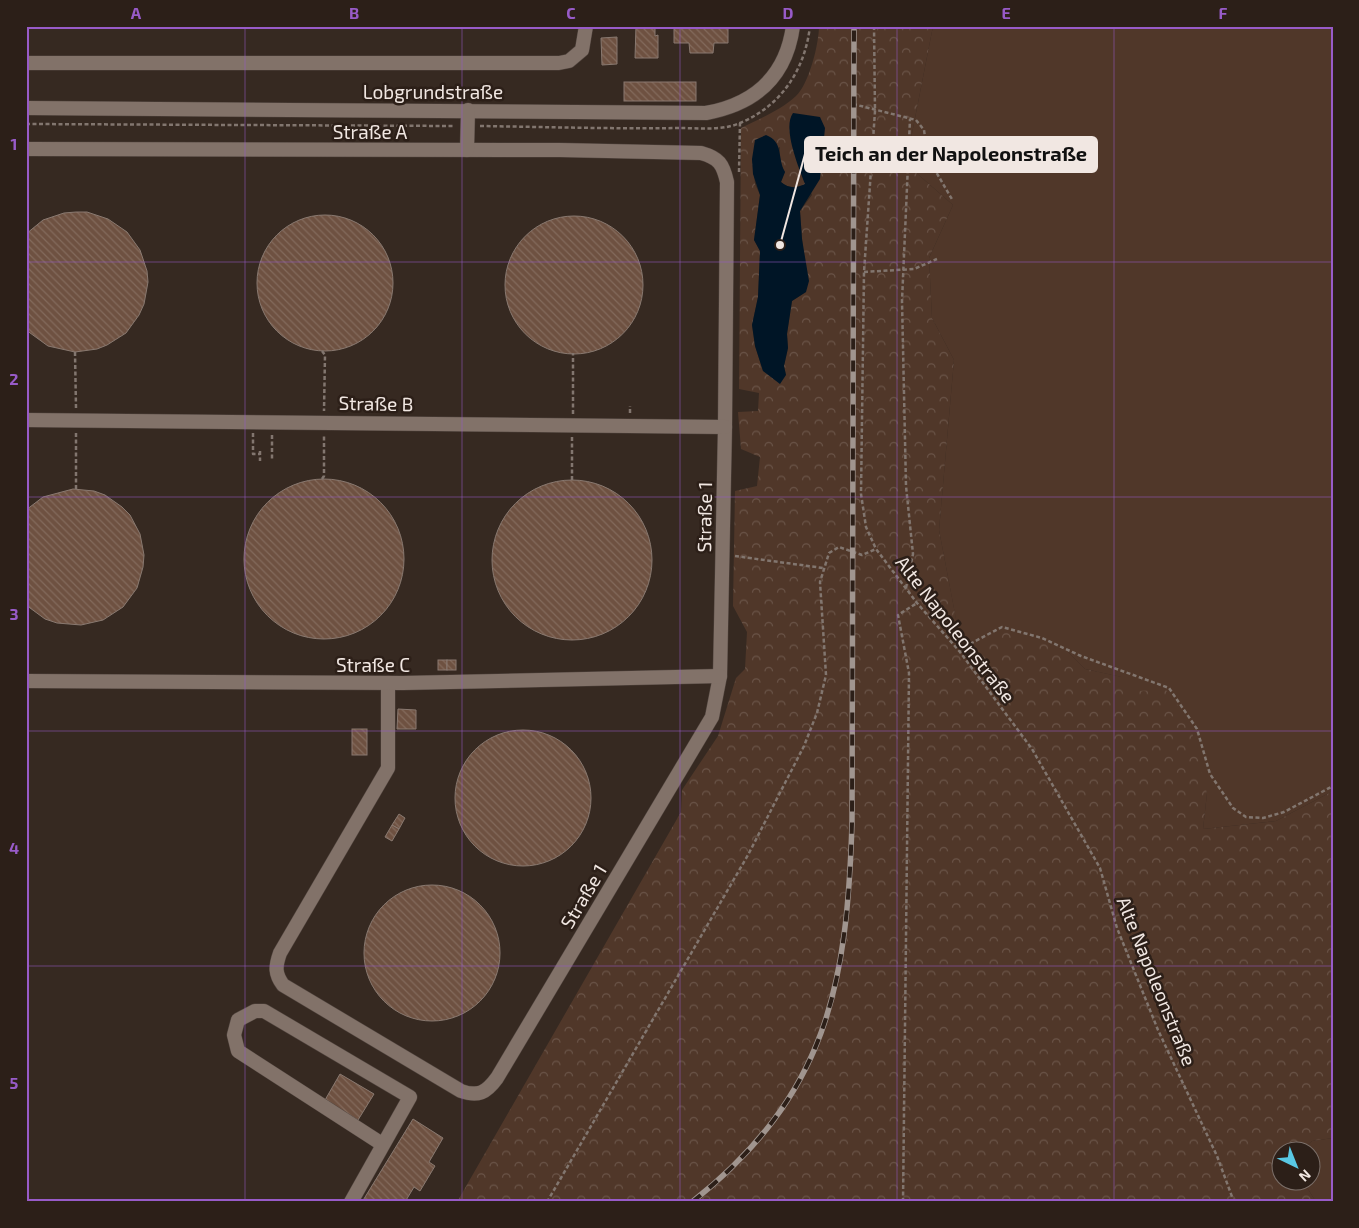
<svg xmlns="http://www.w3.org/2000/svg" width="1359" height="1228" viewBox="0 0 1359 1228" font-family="'Exo 2',sans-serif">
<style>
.grass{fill:#503729}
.forest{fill:url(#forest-crowns);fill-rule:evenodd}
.water{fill:#001526}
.building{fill:url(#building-back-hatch);stroke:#897970}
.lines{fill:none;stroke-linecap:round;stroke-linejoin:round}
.minor-casing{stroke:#50443e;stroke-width:15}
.path{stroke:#82766f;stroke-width:2.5;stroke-dasharray:4 2.5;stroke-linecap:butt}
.minor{stroke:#827269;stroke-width:14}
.rail-casing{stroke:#a0958f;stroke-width:5.5}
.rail{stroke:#2c1f18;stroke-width:4;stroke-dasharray:11;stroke-linecap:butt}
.grid{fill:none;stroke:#985bc8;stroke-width:1;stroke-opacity:0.55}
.labels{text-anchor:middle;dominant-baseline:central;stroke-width:5;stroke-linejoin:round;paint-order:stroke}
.street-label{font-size:19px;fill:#f1e7e2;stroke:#2c1f18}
.leader{fill:none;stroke:#f1e7e2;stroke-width:2}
.callout-dot{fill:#f1e7e2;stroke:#2c1f18;stroke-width:2}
.callout{fill:#f1e7e2;stroke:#f1e7e2;stroke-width:2}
.callout-label{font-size:20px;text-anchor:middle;font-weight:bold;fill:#111}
.neatline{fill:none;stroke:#985bc8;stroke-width:2}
.grid-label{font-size:16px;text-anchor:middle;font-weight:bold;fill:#985bc8}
</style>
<defs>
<pattern id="forest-crowns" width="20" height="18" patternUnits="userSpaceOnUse" patternTransform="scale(1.25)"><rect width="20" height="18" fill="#503729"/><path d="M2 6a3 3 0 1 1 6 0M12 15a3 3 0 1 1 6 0" fill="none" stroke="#6a5448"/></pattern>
<pattern id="building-back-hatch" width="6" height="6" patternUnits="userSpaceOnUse" patternTransform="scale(1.25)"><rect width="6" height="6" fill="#6e5141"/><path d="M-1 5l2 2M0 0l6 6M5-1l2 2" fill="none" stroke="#836a5c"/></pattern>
</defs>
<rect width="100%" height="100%" fill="#362921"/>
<g class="grass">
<polygon points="933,26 1333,26 1333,791 1276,821 1203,829 1207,793 1166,691 1133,691 1121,677 1085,669 1067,651 962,651 939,530 954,360 932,318 929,258 953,205 906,164"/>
<polygon points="1333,1138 1333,1202 1316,1202 1303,1181 1312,1180 1312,1150 1302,1150 1312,1141"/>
</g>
<path class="forest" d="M 819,26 L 933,26 L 906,164 L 953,205 L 929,258 L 932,318 L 954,360 L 939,530 L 962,650 L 1002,630 L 1067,651 L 1085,669 L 1122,677 L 1134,691 L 1166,690 L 1189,720 L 1207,793 L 1203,829 L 1276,821 L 1333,791 L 1333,1138 L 1312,1141 L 1302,1150 L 1282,1150 L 1282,1180 L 1303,1181 L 1316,1202 L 457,1202 L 681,812 L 682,790 L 718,736 L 736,678 L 745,669 L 747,632 L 733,606 L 735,491 L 757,486 L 760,457 L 741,449 L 738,412 L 758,411 L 759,393 L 739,389 L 741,128 C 759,119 781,110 796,96 C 809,84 819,44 819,26 ZM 789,134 L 812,195 L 800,211 L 806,292 L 792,301 L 787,334 L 788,348 L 784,366 L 786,375 L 763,371 L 755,346 L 752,325 L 758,297 L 760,251 L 754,240 L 760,195 L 755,184 L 752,159 L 780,147 L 779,162 L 785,172 L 781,182 C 789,189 796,188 806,184 Z"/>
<path class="water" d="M 793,113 L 820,117 L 825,128 L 820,179 L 800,211 L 802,239 L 809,281 L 806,292 L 792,301 L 787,334 L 788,348 L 784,366 L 786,375 L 780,384 L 763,371 L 755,346 L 752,325 L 758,297 L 760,251 L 754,240 L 760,195 L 753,174 L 752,159 L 755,140 L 766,135 C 784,142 777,158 785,172 L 781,182 C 789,189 797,188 805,184 C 799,168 782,128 793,113 Z"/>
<g class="building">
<polygon points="636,26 655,26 655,36 658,35 658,58 635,58"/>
<polygon points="674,26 728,26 728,43 714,43 713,53 690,53 689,43 674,43"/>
<polygon points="617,37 617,64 602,65 601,38"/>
<rect x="624" y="82" width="72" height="19"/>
<polygon points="76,212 87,212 108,219 127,232 140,250 147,271 148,282 144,304 139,315 126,333 107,345 97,349 75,352 48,346 26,330 26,234 43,220 64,213"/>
<circle cx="325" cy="283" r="68"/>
<circle cx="574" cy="285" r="69"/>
<circle cx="324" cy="559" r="80"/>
<circle cx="572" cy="560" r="80"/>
<polygon points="73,489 94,491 105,495 122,507 130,515 140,534 144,555 143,567 137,588 123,607 103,620 81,625 57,623 45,619 26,605 26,510 43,497"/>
<rect x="438" y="660" width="9" height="10"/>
<rect x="447" y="660" width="9" height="10"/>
<polygon points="398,709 416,710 416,729 397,729"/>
<rect x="352" y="729" width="15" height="26"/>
<circle cx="523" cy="798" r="68"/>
<polygon points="399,814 405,818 399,829 392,825"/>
<polygon points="392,825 399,829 392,841 385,837"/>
<circle cx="432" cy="953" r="68"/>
<polygon points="340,1074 374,1094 358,1120 325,1100"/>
<polygon points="413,1119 443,1138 429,1162 435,1166 420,1191 414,1187 405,1202 362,1202"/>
</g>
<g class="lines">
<g class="minor-casing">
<g id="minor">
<polyline points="26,63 559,63 569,61 582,50 586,26"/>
<path d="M 26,108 L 706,113 C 755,104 786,77 793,26"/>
<path d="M 26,149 L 560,150 L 701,153 C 719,158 723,164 727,182 L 725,427 L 720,676 L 712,717 L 497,1078 C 486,1093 478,1097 461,1091 L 283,985 C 275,974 275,967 280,953 L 388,768 L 388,683"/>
<polyline points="467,150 468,110"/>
<polyline points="26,420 725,427"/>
<polyline points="26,681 403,683 720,676"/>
<polyline points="351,1202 410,1097 264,1011 255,1011 238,1020 234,1035 238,1051 382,1144"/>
</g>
</g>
<g class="path">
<polyline points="874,26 875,111 864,272 861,494 866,527 876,549 917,603 960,652 1032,749 1100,868 1117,928 1158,1030 1217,1156 1234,1202"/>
<polyline points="853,104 916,120 924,130 928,158 953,201"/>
<polyline points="26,124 455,126"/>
<path d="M 480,126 C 547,127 613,129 679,128 C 698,128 722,131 740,123 C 781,106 805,70 810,26"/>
<polyline points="739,172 740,123"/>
<polyline points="864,272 914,269 937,259"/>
<polyline points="322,351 325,355 324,411"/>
<polyline points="75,352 76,408"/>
<polyline points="630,413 630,406"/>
<polyline points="573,414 573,353"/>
<polyline points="253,433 253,454 260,454"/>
<polyline points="272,435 272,461"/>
<polyline points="260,451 260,461"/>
<polyline points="322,479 324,476 324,436"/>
<polyline points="572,480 572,437"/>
<polyline points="76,489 76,433"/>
<polyline points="735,556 823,568"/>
<polyline points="906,588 913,554 906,486 902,301 910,119"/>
<polyline points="960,652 968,645 1002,627 1042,638 1081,656 1169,688 1197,729 1210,774 1233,808 1246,817 1263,818 1284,812 1333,786"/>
<polyline points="547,1202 748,855 804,746 817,713 826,675 820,582 829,553 839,547 862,555 876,549"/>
<polyline points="903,1202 909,673 898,615 917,603"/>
</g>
<use href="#minor" class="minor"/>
<g class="rail-casing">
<path id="rail" d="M 692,1202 C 827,1095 847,986 852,823 L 854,26"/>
</g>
<use href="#rail" class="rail"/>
</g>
<path class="grid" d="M 245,26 L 245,1202M 462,26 L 462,1202M 680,26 L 680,1202M 897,26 L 897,1202M 1114,26 L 1114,1202M 26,262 L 1333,262M 26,497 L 1333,497M 26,731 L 1333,731M 26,966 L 1333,966"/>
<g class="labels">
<g class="street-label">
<text x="433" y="91">Lobgrundstraße</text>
<text x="370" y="131">Straße A</text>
<text transform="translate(376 403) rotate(1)">Straße B</text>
<text transform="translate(704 517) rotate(-89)">Straße 1</text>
<text transform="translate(956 629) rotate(52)">Alte Napoleonstraße</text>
<text x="373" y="664">Straße C</text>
<text transform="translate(583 896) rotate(-59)">Straße 1</text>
<text transform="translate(1157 981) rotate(68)">Alte Napoleonstraße</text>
</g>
</g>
<path class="leader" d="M780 245L805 154"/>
<circle class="callout-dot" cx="780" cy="245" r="5"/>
<rect class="callout" x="805" y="137" width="292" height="35" rx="5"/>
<g class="callout-label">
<text x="951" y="161">Teich an der Napoleonstraße</text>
</g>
<rect width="1359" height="1228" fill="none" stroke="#2c1f18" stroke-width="55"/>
<g transform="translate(1296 1166) rotate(137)"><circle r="24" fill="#2c1f18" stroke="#7b6f69"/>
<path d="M0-4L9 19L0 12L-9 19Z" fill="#59c8e4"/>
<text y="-8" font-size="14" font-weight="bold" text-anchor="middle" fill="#f1e7e2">N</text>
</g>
<rect x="28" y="28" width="1304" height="1172" class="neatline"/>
<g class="grid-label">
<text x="136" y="19">A</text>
<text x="354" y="19">B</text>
<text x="571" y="19">C</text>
<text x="788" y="19">D</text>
<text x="1006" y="19">E</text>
<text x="1223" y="19">F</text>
<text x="14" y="150">1</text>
<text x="14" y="385">2</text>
<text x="14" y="620">3</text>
<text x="14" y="854">4</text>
<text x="14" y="1089">5</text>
</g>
</svg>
